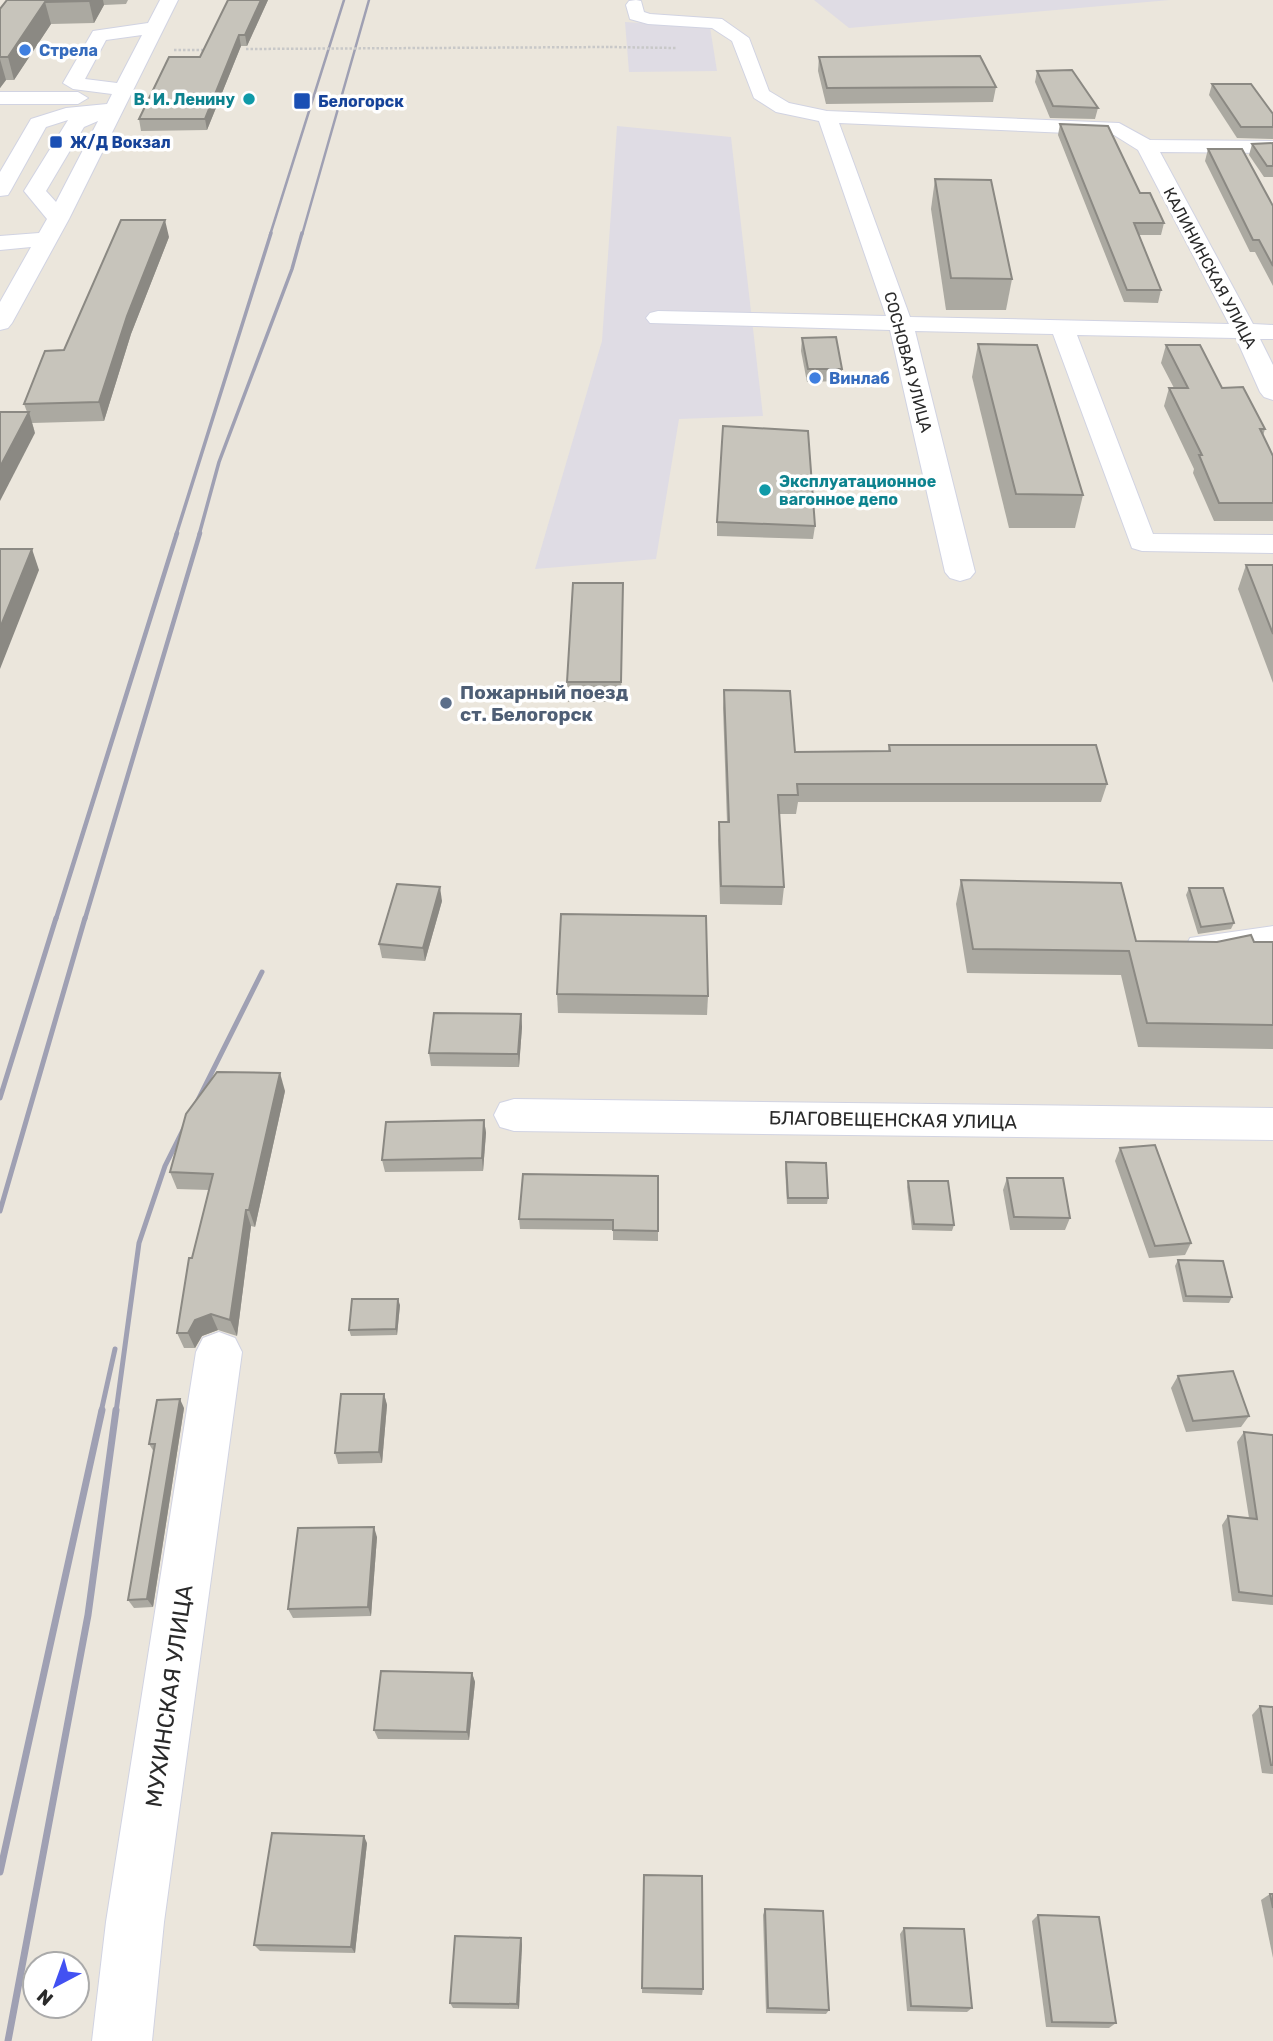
<svg xmlns="http://www.w3.org/2000/svg" width="1273" height="2041" viewBox="0 0 1273 2041" font-family="Rubik,sans-serif">
<style>
.industrial{fill:#dfdce4}
.lines{fill:none;stroke-linecap:round;stroke-linejoin:round}
.minor-casing{stroke:#d1d3e2;stroke-width:2}
.path{stroke:#c8c8c8;stroke-width:2.5;stroke-dasharray:2.5 2;stroke-linecap:butt}
.minor{fill:#fff;fill-rule:evenodd}
.rail-far4{stroke:#9fa0b3;stroke-width:2.5}
.rail-far3{stroke:#9fa0b3;stroke-width:3.5}
.rail-far2{stroke:#9fa0b3;stroke-width:4.5}
.rail-far1{stroke:#9fa0b3;stroke-width:5}
.rail{stroke:#9fa0b3;stroke-width:7}
.path-bridge{stroke:#c8c8c8;stroke-width:2.5;stroke-dasharray:2.5 2;stroke-linecap:butt}
.wall{fill:#aba9a1}
.shaded-wall{fill:#8b8983}
.building{fill:#c7c4bb;stroke:#8b8983;stroke-width:2}
.shop-dot{fill:#3f7fe0;stroke:#fff;stroke-width:2.5}
.culture-dot{fill:#0f9aa8;stroke:#fff;stroke-width:2.5}
.transit-dot{fill:#1a4fb4;stroke:#fff;stroke-width:2.5}
.service-dot{fill:#5c6f8a;stroke:#fff;stroke-width:2.5}
.labels{text-anchor:middle;dominant-baseline:central;stroke-width:7;stroke-linejoin:round;paint-order:stroke}
.far-shop-label{font-size:16px;font-weight:bold;fill:#366cbe;stroke:#fff;text-anchor:start}
.far-culture-label{font-size:16px;font-weight:bold;fill:#0d838f;stroke:#fff;text-anchor:end}
.far-transit-label{font-size:16px;font-weight:bold;fill:#164399;stroke:#fff;text-anchor:start}
.far-street-label{font-size:16px;fill:#2a2a2a;stroke:#fff}
.service-label{font-size:19px;font-weight:bold;fill:#4e5e75;stroke:#fff;text-anchor:start}
.street-label{font-size:19px;fill:#2a2a2a;stroke:#fff}
.near-street-label{font-size:23px;fill:#2a2a2a;stroke:#fff}
</style>
<rect width="100%" height="100%" fill="#ebe6dc"/>
<g class="industrial">
<polygon points="814,0 1170,0 849,28"/>
<polygon points="625,22 710,27 717,71 629,72"/>
<polygon points="617,126 731,137 763,416 679,419 656,559 535,569 602,341"/>
</g>
<g class="lines">
<g class="minor-casing">
<g id="minor">
<path d="M 160,0 L 178,0 L 69,219 L 12,323 L 8,328 L 0,330 L 0,302 L 31,247 L 0,250 L 0,236 L 39,233 L 47,219 L 24,191 L 68,120 L 46,127 L 11,190 L 8,195 L 0,196 L 0,172 L 31,119 L 66,108 L 107,104 L 112,94 L 73,89 L 63,83 L 93,31 L 148,23 ZM 142,35 L 117,83 L 85,79 L 106,40 ZM 98,121 L 56,202 L 46,191 L 84,127 Z"/>
<path d="M 636,0 L 641,1 L 644,12 L 650,14 L 722,19 L 749,38 L 769,91 L 789,103 L 827,111 L 1119,123 L 1150,140 L 1273,141 L 1273,153 L 1160,152 L 1253,324 L 1273,325 L 1273,339 L 1260,339 L 1273,365 L 1273,400 L 1264,397 L 1260,392 L 1236,338 L 1077,335 L 1153,534 L 1273,535 L 1273,553 L 1142,551 L 1132,548 L 1053,334 L 915,331 L 975,572 L 970,578 L 960,581 L 950,578 L 945,572 L 890,330 L 650,323 L 646,318 L 650,313 L 658,311 L 886,316 L 819,121 L 776,112 L 754,98 L 732,41 L 712,28 L 648,24 L 630,19 L 626,5 L 629,1 ZM 839,123 L 1114,135 L 1138,150 L 1229,324 L 910,317 Z"/>
<polygon points="0,92 78,92 88,98 78,104 0,104"/>
<polygon points="1273,926 1273,952 1203,962 1190,958 1185,948 1190,938"/>
<polygon points="514,1099 1273,1108 1273,1140 514,1131 500,1127 494,1115 500,1103"/>
<polygon points="219,1332 235,1338 242,1352 164,1922 152,2041 92,2041 106,1922 196,1352 203,1338"/>
</g>
</g>
<g class="path">
<polyline points="610,47 676,48"/>
<polyline points="174,50 207,50"/>
</g>
<use href="#minor" class="minor"/>
<g class="rail-far4">
<polyline points="270,235 344,0"/>
<polyline points="302,235 369,0"/>
</g>
<g class="rail-far3">
<polyline points="176,535 271,233"/>
<polyline points="199,535 219,462 292,269 302,233"/>
</g>
<g class="rail-far2">
<polyline points="56,919 177,533"/>
<polyline points="85,919 200,533"/>
</g>
<g class="rail-far1">
<polyline points="0,1098 56,918"/>
<polyline points="0,1211 85,918"/>
<polyline points="101,1412 115,1349"/>
<polyline points="116,1412 139,1243 165,1166 262,972"/>
</g>
<g class="rail">
<polyline points="0,1872 102,1410"/>
<polyline points="8,2041 88,1615 116,1410"/>
</g>
<polyline class="path-bridge" points="246,49 610,47"/>
</g>
<g class="wall">
<polygon points="7,0 128,0 126,4 104,5 94,23 51,24 14,80 6,80 0,88 0,9"/>
<polygon points="228,0 268,0 247,46 241,46 207,130 141,131 139,119 200,57"/>
<polygon points="819,57 996,87 993,102 826,104 818,71"/>
<polygon points="1037,71 1098,108 1095,119 1050,118 1035,82"/>
<polygon points="1212,84 1273,127 1273,139 1237,138 1209,95"/>
<polygon points="1060,124 1140,193 1164,223 1161,235 1139,235 1161,290 1158,303 1124,302 1058,135"/>
<polygon points="1273,143 1273,177 1264,177 1249,155 1252,144"/>
<polygon points="1208,149 1273,206 1273,286 1255,252 1250,252 1205,161"/>
<polygon points="935,179 1012,279 1006,310 946,310 931,209"/>
<polygon points="169,237 131,334 104,421 32,423 35,433 24,404 64,350"/>
<polygon points="802,338 842,369 841,381 807,382 801,351"/>
<polygon points="978,344 1083,495 1075,528 1009,528 972,377"/>
<polygon points="1166,345 1222,388 1265,429 1263,436 1273,456 1273,521 1214,521 1193,473 1194,469 1164,406 1169,388 1174,388 1161,363"/>
<polygon points="717,522 815,526 813,539 717,536"/>
<polygon points="1246,565 1273,565 1273,683 1238,589"/>
<polygon points="623,583 621,702 568,702 567,682"/>
<polygon points="724,690 795,752 888,751 889,745 1107,784 1101,802 798,802 796,814 779,814 784,887 782,905 720,904 718,840 719,822 727,822 723,708"/>
<polygon points="961,880 1136,941 1273,942 1273,1049 1138,1047 1121,975 967,973 956,904"/>
<polygon points="1189,888 1234,923 1231,929 1198,934 1186,895"/>
<polygon points="442,901 425,961 382,958 379,944"/>
<polygon points="557,994 708,996 707,1015 558,1013"/>
<polygon points="521,1014 522,1027 519,1067 431,1066 429,1053"/>
<polygon points="285,1091 255,1227 251,1226 237,1336 218,1330 202,1336 195,1348 184,1348 177,1333 192,1258 209,1190 177,1189 170,1172"/>
<polygon points="484,1120 486,1133 483,1171 385,1172 382,1160"/>
<polygon points="1120,1148 1191,1243 1185,1255 1149,1258 1115,1161"/>
<polygon points="786,1162 828,1198 827,1204 787,1204 785,1168"/>
<polygon points="658,1176 658,1241 613,1240 613,1230 520,1229 519,1219"/>
<polygon points="1007,1178 1070,1218 1065,1230 1010,1230 1003,1190"/>
<polygon points="908,1181 954,1225 952,1231 912,1230 907,1187"/>
<polygon points="1178,1260 1232,1297 1229,1303 1183,1302 1175,1266"/>
<polygon points="400,1305 397,1335 351,1336 349,1330"/>
<polygon points="1178,1376 1249,1416 1241,1427 1186,1432 1171,1388"/>
<polygon points="384,1394 387,1405 382,1463 338,1464 335,1453"/>
<polygon points="184,1408 153,1607 134,1608 128,1600 154,1452 149,1444"/>
<polygon points="1244,1432 1273,1435 1273,1605 1232,1601 1222,1525 1228,1516 1249,1518 1237,1442"/>
<polygon points="377,1537 371,1616 293,1618 288,1609"/>
<polygon points="472,1673 475,1682 469,1740 378,1739 374,1730"/>
<polygon points="1260,1706 1273,1707 1273,1774 1262,1773 1252,1715"/>
<polygon points="367,1843 355,1953 260,1951 254,1945"/>
<polygon points="644,1875 703,1989 702,1995 642,1993"/>
<polygon points="1270,1894 1273,1894 1273,1958 1261,1900"/>
<polygon points="765,1909 829,2010 826,2014 766,2013 763,1915"/>
<polygon points="1038,1915 1116,2023 1109,2028 1046,2027 1032,1921"/>
<polygon points="904,1928 972,2008 967,2012 907,2011 900,1934"/>
<polygon points="522,1944 519,2009 453,2008 450,2003"/>
</g>
<g class="shaded-wall">
<polygon points="90,0 103,0 104,5 94,23 89,1"/>
<polygon points="261,0 268,0 247,46 245,35"/>
<polygon points="45,2 51,24 14,80 8,57"/>
<polygon points="239,35 241,46 207,130 205,119"/>
<polygon points="0,59 6,80 0,88"/>
<polygon points="165,220 169,237 131,334 104,421 99,402 127,316"/>
<polygon points="29,412 35,433 0,501 0,467"/>
<polygon points="32,549 39,570 0,669 0,628"/>
<polygon points="440,887 442,901 425,961 423,948"/>
<polygon points="521,1014 522,1027 519,1067 518,1054"/>
<polygon points="280,1073 285,1091 255,1227 249,1210"/>
<polygon points="484,1120 486,1133 483,1171 482,1158"/>
<polygon points="246,1210 251,1226 237,1336 230,1320"/>
<polygon points="398,1299 400,1305 397,1335 396,1329"/>
<polygon points="211,1314 218,1330 202,1336 195,1348 188,1333 195,1320"/>
<polygon points="384,1394 387,1405 382,1463 379,1452"/>
<polygon points="180,1399 184,1408 153,1607 147,1599"/>
<polygon points="374,1527 377,1537 371,1616 368,1607"/>
<polygon points="472,1673 475,1682 469,1740 467,1732"/>
<polygon points="364,1836 367,1843 355,1953 351,1947"/>
<polygon points="521,1938 522,1944 519,2009 517,2004"/>
</g>
<g class="building">
<polygon points="7,0 90,0 89,1 45,2 8,57 0,57 0,9"/>
<polygon points="228,0 261,0 245,35 239,35 205,119 139,119 169,57 200,57"/>
<polygon points="980,56 996,87 827,88 819,57"/>
<polygon points="1072,70 1098,108 1053,106 1037,71"/>
<polygon points="1212,84 1251,84 1273,114 1273,127 1241,127"/>
<polygon points="1060,124 1108,126 1140,193 1150,193 1164,223 1134,223 1161,290 1127,290"/>
<polygon points="1273,143 1273,166 1267,166 1252,144"/>
<polygon points="1208,149 1242,149 1273,206 1273,266 1259,240 1253,240"/>
<polygon points="935,179 991,180 1012,279 951,278"/>
<polygon points="121,220 165,220 127,316 99,402 24,404 45,351 64,350"/>
<polygon points="836,337 842,369 808,369 802,338"/>
<polygon points="978,344 1037,345 1083,495 1016,494"/>
<polygon points="1166,345 1200,345 1222,388 1243,387 1265,429 1260,429 1273,456 1273,503 1219,503 1199,455 1202,455 1169,388 1188,388"/>
<polygon points="0,412 29,412 0,467"/>
<polygon points="723,426 808,431 815,526 717,522"/>
<polygon points="0,549 32,549 0,628"/>
<polygon points="1246,565 1273,565 1273,634"/>
<polygon points="573,583 623,583 621,682 567,682"/>
<polygon points="724,690 790,691 795,752 890,751 889,745 1096,745 1107,784 797,784 798,795 778,795 784,887 721,886 719,822 729,822"/>
<polygon points="961,880 1121,883 1136,941 1217,942 1251,935 1254,942 1273,942 1273,1025 1147,1023 1129,951 973,949"/>
<polygon points="397,884 440,887 423,948 379,944"/>
<polygon points="1189,888 1223,888 1234,923 1201,927"/>
<polygon points="561,914 706,916 708,996 557,994"/>
<polygon points="434,1013 521,1014 518,1054 429,1053"/>
<polygon points="217,1072 280,1073 249,1210 246,1210 230,1320 211,1314 195,1320 188,1333 177,1333 189,1258 192,1258 213,1174 170,1172 186,1114"/>
<polygon points="484,1120 482,1158 382,1160 386,1122"/>
<polygon points="1155,1145 1191,1243 1155,1246 1120,1148"/>
<polygon points="786,1162 826,1163 828,1198 788,1198"/>
<polygon points="523,1174 658,1176 658,1231 613,1230 613,1220 519,1219"/>
<polygon points="1007,1178 1063,1178 1070,1218 1014,1217"/>
<polygon points="908,1181 948,1181 954,1225 914,1224"/>
<polygon points="1178,1260 1223,1261 1232,1297 1186,1296"/>
<polygon points="352,1299 398,1299 396,1329 349,1330"/>
<polygon points="1233,1371 1249,1416 1193,1421 1178,1376"/>
<polygon points="341,1394 384,1394 379,1452 335,1453"/>
<polygon points="180,1399 147,1599 128,1600 155,1444 149,1444 157,1400"/>
<polygon points="1244,1432 1273,1435 1273,1596 1239,1592 1228,1516 1257,1519"/>
<polygon points="374,1527 368,1607 288,1609 298,1528"/>
<polygon points="381,1671 472,1673 467,1732 374,1730"/>
<polygon points="1260,1706 1273,1707 1273,1765 1271,1765"/>
<polygon points="272,1833 364,1836 351,1947 254,1945"/>
<polygon points="644,1875 702,1876 703,1989 642,1988"/>
<polygon points="1270,1894 1273,1894 1273,1908"/>
<polygon points="765,1909 823,1911 829,2010 768,2008"/>
<polygon points="1038,1915 1099,1917 1116,2023 1052,2022"/>
<polygon points="904,1928 964,1929 972,2008 911,2006"/>
<polygon points="455,1936 521,1938 517,2004 450,2003"/>
</g>
<g class="shop-dot">
<circle cx="25" cy="50" r="7"/>
<circle cx="815" cy="378" r="7"/>
</g>
<g class="culture-dot">
<circle cx="249" cy="99" r="7"/>
<circle cx="765" cy="490" r="7"/>
</g>
<g class="transit-dot">
<rect x="293" y="92" width="18" height="18" rx="3.5"/>
<rect x="49" y="135" width="14" height="14" rx="3.5"/>
</g>
<circle class="service-dot" cx="446" cy="703" r="7"/>
<g class="labels">
<g class="far-shop-label">
<text x="39" y="50">Стрела</text>
<text x="829" y="378">Винлаб</text>
</g>
<g class="far-culture-label">
<text x="235" y="99">В. И. Ленину</text>
<text x="779" y="481" text-anchor="start">Эксплуатационное<tspan x="779" dy="18">вагонное депо</tspan></text>
</g>
<g class="far-transit-label">
<text x="318" y="101">Белогорск</text>
<text x="70" y="142">Ж/Д Вокзал</text>
</g>
<g class="far-street-label">
<text transform="translate(1210 268) rotate(62)">КАЛИНИНСКАЯ УЛИЦА</text>
<text transform="translate(908 362) rotate(75)">СОСНОВАЯ УЛИЦА</text>
</g>
<g class="service-label">
<text x="460" y="692">Пожарный поезд<tspan x="460" dy="22">ст. Белогорск</tspan></text>
</g>
<g class="street-label">
<text transform="translate(893 1120) rotate(1)">БЛАГОВЕЩЕНСКАЯ УЛИЦА</text>
</g>
<g class="near-street-label">
<text transform="translate(169 1696) rotate(-82)">МУХИНСКАЯ УЛИЦА</text>
</g>
</g>
<g transform="translate(56 1985) rotate(221)"><circle r="33" fill="#ffffff" stroke="#aaaaaa" stroke-width="2"/>
<path d="M0-5L12 26L0 18L-12 26Z" fill="#4251f2"/>
<text y="-10" font-size="19" font-weight="bold" text-anchor="middle" fill="#2a2a2a">N</text>
</g>
</svg>
